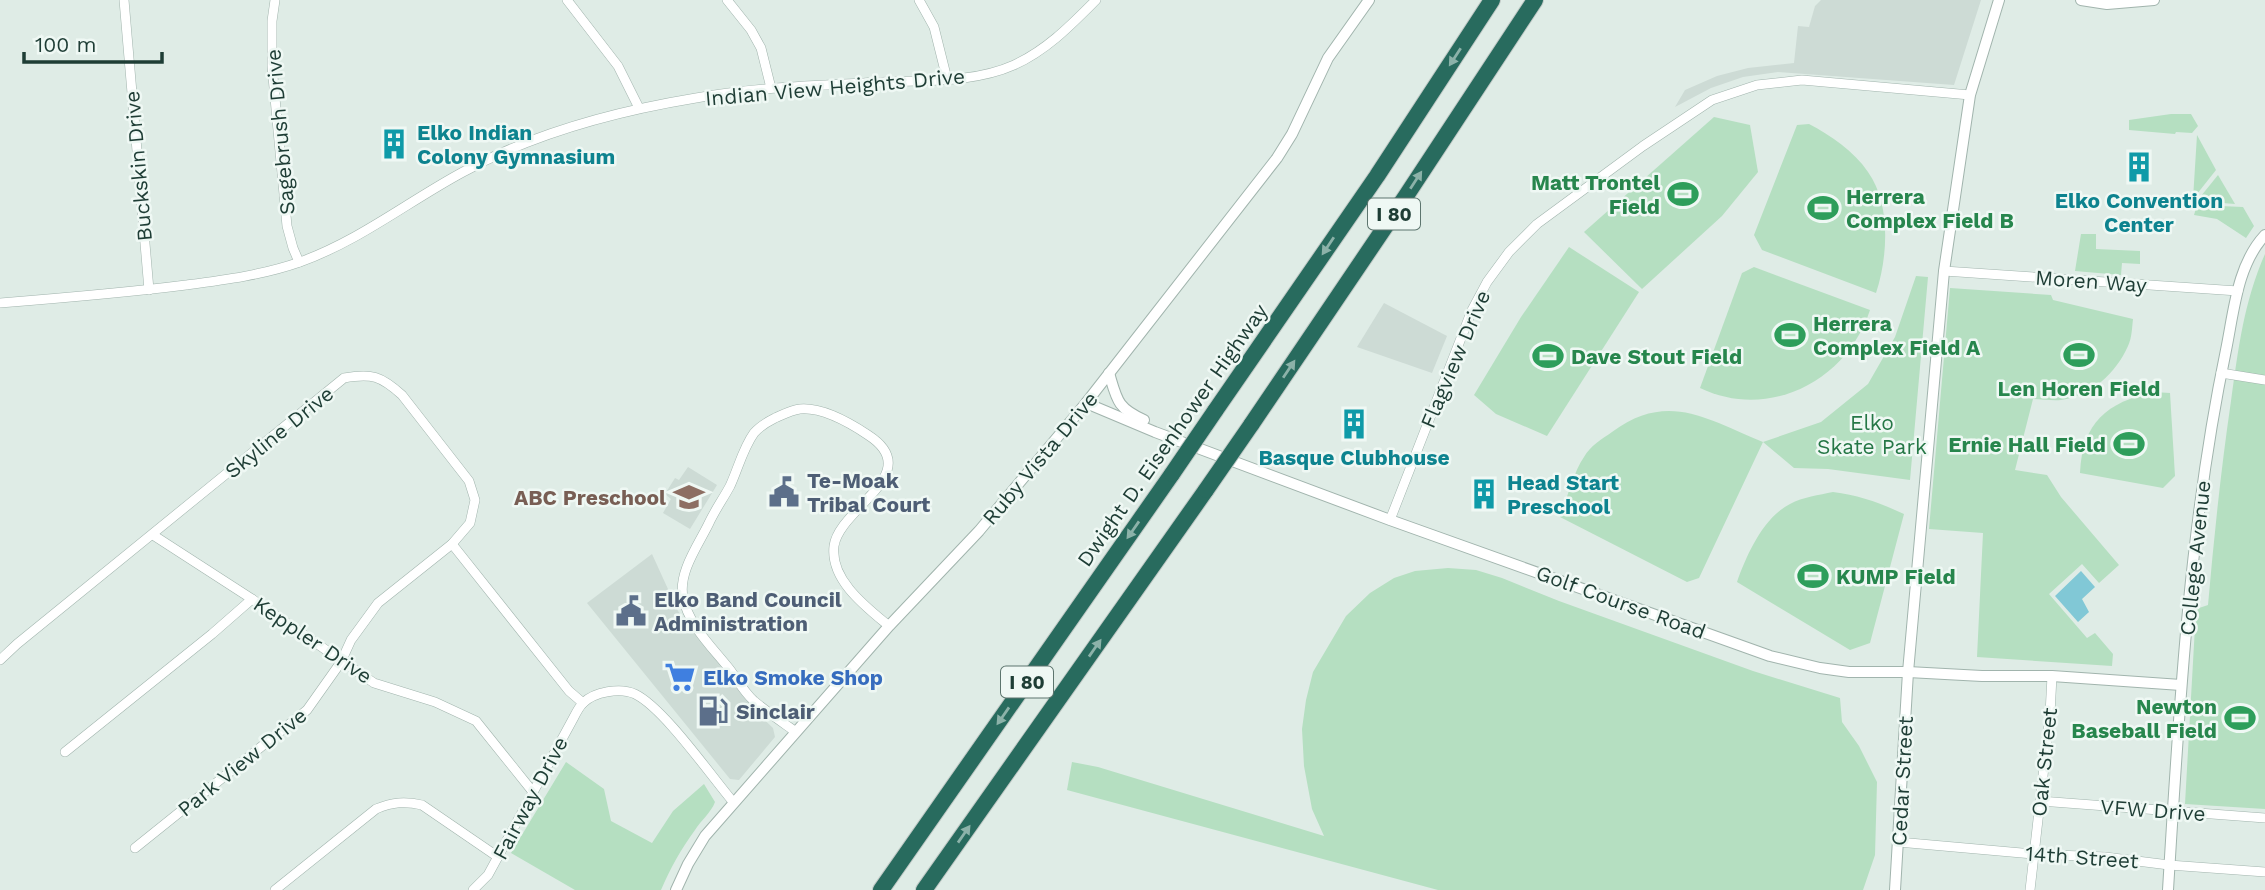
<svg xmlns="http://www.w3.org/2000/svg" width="2265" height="890" viewBox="0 0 2265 890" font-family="'Work Sans',sans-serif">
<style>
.built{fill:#cddbd5}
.green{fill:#b5dfc1}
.water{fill:#81c8d6}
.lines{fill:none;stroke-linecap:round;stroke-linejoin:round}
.minor-casing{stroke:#a1b4ad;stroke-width:10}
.tertiary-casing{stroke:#a1b4ad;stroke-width:12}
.motorway-casing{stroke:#c0c9c6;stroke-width:18}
.minor{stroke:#fff;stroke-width:9}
.tertiary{stroke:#fff;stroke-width:10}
.motorway{stroke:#286b5e;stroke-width:16}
.motorway-bridge-casing{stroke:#c0c9c6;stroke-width:18;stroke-linecap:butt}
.motorway-bridge{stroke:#286b5e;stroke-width:16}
.oneway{fill:#8cb2a9}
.labels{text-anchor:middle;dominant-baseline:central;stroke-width:5;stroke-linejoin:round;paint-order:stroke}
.shield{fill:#eff8f4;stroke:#5d756e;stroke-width:2}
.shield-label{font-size:19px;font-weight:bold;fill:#1e3d35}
.street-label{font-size:21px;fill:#1e3d35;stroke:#eff8f4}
.culture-label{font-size:21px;font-weight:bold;fill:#0d838f;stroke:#eff8f4;text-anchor:start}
.leisure-label{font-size:21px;font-weight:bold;fill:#27864d;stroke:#eff8f4;text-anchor:start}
.park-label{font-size:21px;fill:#257746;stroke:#eff8f4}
.service-label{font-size:21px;font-weight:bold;fill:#4e5e75;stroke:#eff8f4;text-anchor:start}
.education-label{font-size:21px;font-weight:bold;fill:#785e54;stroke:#eff8f4;text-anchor:end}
.shop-label{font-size:21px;font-weight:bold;fill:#366cbe;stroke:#eff8f4;text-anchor:start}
</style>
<rect width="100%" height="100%" fill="#dfece6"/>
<g class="built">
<polygon points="1821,0 1981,0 1954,85 1778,72 1743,77 1711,88 1675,107 1685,90 1717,76 1748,68 1794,63 1798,26 1809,27 1815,6"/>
<polygon points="1384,303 1447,336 1432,373 1357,347"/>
<polygon points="688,467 717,485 690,529 663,513 671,499 665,494 675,478 679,480"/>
<polygon points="652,554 678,611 754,710 773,728 775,737 739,780 730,779 587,603"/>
</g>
<g class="green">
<polygon points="2171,114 2191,114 2198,126 2192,133 2176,132 2175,134 2129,130 2129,120"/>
<polygon points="1714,117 1750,125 1758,172 1722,216 1642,289 1584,232"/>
<path d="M 1809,124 C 1830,135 1854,151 1868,172 C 1891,204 1888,257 1876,293 L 1762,250 L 1754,235 L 1797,125 Z"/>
<polygon points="2197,135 2216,170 2193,199"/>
<polygon points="2218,175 2235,204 2197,201"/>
<polygon points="2197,205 2243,207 2254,226 2246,238 2217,219 2194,215"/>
<polygon points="2081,234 2096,234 2096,249 2140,251 2140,264 2122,263 2121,275 2075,271"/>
<polygon points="1569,247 1639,292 1547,436 1496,414 1474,395 1521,317"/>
<path d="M 2265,254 L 2265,809 L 2185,804 L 2196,609 L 2208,605 C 2214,537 2221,469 2231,401 C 2238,350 2244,301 2265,254 Z"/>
<path d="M 1754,267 L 1870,310 C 1847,381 1769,421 1700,388 L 1742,273 Z"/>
<path d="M 1916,276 L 1928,277 L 1910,480 L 1828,469 L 1794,468 L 1763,442 L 1699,578 L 1687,582 L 1560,517 C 1567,499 1573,473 1584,457 C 1590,446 1602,439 1612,432 C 1668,391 1706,419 1763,442 L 1821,422 L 1868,384 L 1895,337 Z"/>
<path d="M 1950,288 L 2051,295 L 2053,300 L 2133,319 C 2132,327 2132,338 2128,346 C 2116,373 2091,396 2061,400 C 2052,401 2042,399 2033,399 L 2015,470 L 2047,475 L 2061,497 L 2119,565 L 2099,583 L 2082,564 L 2049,594 L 2087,638 L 2095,633 L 2113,654 L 2112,666 L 1977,657 L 1983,533 L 1929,529 Z"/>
<path d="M 2154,392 L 2170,393 L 2175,476 L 2163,488 L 2080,473 C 2082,423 2107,402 2154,392 Z"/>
<path d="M 1833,492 C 1859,495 1880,503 1904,514 L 1870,643 L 1850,650 L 1737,582 C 1747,554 1763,518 1790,504 C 1803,497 1819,495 1833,492 Z"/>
<polygon points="1448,568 1476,570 1502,578 1559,601 1753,671 1840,698 1842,722 1859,746 1877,782 1875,855 1863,890 1438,890 1067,790 1072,762 1098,767 1324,836 1312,809 1304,766 1302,729 1306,700 1313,672 1346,616 1370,593 1394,578 1415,571"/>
<path d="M 566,762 L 604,789 L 611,821 L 652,843 L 673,811 L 704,784 L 715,802 C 711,813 701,820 695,830 C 681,849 670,869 661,890 L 575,890 L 511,853 Z"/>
</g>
<polygon class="water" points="2081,571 2095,587 2082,599 2089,612 2078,622 2055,596"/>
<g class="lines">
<g class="minor-casing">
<g id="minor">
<polyline points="124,0 149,290"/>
<polyline points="275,0 272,21 272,66 287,226 293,248 299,262"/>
<polyline points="567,0 618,66 639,108"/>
<polyline points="727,0 751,30 761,48 771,88"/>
<polyline points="919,0 934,27 947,79"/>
<polyline points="1944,271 2238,291"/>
<path d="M 0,303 C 62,298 124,293 186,285 C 224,280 263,275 300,262 C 359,241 409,201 463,172 C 534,133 617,111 696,98 C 758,87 820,85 882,82 C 925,80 974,83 1014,65 C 1047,50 1071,25 1096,0"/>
<polyline points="2221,373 2265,380"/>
<polyline points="1390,520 1472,310 1487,282 1509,252 1537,224 1643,146 1712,100 1757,85 1802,80 1970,95"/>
<polyline points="153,535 252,599 374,683 435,702 476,721 533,792"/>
<polyline points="452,544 569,691 583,703"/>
<path d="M 0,660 L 17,644 L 344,378 C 372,373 381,376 402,395 L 469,481 L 475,500 L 470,523 L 452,544 L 378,603 L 351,640 L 341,662 L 307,710 L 135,848"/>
<path d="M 796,732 C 782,722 767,712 754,701 C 745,693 738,681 731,671 C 714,649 688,625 683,597 C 678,572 699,544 709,523 C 715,510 723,499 730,486 C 738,469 743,448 754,433 C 760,426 767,422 775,418 C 782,415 791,410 800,409 C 823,407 850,423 868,435 C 927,473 839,508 834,546 C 830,580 866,607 889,626"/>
<polyline points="65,752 212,634 252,599"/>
<polyline points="2040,801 2265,818"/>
<polyline points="1898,842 2033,854 2105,857 2169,865 2265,872"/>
<path d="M 275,890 L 376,809 C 393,802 405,801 422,805 L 498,857"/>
<path d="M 473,890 L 488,875 L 574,717 C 576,713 579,707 583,703 C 594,692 620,687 635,694 C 664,708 711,776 734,803"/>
<polyline points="2030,890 2050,714 2052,676"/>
</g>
</g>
<g class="tertiary-casing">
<g id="tertiary">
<polyline points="2081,0 2107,4 2154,0"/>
<path d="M 1109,373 C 1117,400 1117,408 1144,420"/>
<polyline points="1086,403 1155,432 1390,520 1770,656 1820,668 1849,672 1908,672 1982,676 2052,676 2181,685"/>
<polyline points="676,890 688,864 705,836 889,626 979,531 1086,403 1277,158 1292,134 1328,58 1369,0"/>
<polyline points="1895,890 1908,672 1944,271 1970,95 1999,0"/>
<path d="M 2168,890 C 2179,709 2189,527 2226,350 C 2234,311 2237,265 2265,235"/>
</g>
</g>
<g class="motorway-casing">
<g id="motorway">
<polyline points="1215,411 1377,176 1492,0"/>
<polyline points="1251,425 1406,196 1535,0"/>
<polyline points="881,890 1172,474"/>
<polyline points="924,890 1206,490"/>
</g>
</g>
<use href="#minor" class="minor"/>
<use href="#tertiary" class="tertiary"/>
<use href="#motorway" class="motorway"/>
<g class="motorway-bridge-casing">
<g id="motorway-bridge">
<polyline points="1172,474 1215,411"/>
<polyline points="1206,490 1251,425"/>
</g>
</g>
<use href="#motorway-bridge" class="motorway-bridge"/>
</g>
<defs><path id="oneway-solid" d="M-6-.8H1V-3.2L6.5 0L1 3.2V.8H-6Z" transform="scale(1.75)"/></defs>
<g class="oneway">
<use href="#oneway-solid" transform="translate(1455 57) rotate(123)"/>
<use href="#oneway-solid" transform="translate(1416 180) rotate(-57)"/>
<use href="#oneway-solid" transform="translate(1328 246) rotate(124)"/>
<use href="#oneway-solid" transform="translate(1289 369) rotate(-56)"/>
<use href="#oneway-solid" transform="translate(1133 530) rotate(125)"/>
<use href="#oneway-solid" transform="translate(1095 648) rotate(-55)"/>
<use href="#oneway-solid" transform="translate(1003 716) rotate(125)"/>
<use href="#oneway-solid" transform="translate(964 834) rotate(-55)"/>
</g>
<defs>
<g id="building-bare" transform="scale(2.415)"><path d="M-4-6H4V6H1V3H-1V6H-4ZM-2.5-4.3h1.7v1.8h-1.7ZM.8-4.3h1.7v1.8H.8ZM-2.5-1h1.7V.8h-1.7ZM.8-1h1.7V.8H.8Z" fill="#0f9aa8" stroke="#eff8f4" stroke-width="2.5" paint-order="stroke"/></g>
<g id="stadium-bare" transform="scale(2.415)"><path d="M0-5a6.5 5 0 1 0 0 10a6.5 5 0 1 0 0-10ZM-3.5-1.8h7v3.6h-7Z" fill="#2e9e5b" stroke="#eff8f4" stroke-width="2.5" paint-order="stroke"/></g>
<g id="civic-bare" transform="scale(2.415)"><path d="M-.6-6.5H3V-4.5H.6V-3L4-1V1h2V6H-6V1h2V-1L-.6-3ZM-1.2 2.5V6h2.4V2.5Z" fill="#5c6f8a" stroke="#eff8f4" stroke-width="2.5" paint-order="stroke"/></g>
<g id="school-bare" transform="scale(2.415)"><path d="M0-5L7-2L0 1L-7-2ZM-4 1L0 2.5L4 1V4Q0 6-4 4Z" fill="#8d6e63" stroke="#eff8f4" stroke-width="2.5" paint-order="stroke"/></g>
<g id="supermarket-bare" transform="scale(2.415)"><path d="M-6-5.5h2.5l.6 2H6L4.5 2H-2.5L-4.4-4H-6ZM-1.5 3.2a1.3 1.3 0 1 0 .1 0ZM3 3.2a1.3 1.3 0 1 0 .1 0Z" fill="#3f7fe0" stroke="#eff8f4" stroke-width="2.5" paint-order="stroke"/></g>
<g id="fuel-bare" transform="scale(2.415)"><path d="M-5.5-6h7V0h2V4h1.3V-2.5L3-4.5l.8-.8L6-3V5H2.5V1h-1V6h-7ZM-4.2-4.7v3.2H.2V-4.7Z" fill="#5c6f8a" stroke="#eff8f4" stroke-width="2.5" paint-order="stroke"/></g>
</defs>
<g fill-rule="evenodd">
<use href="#building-bare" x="394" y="144"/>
<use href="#building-bare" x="2139" y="167"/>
<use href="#stadium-bare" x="1683" y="194"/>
<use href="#stadium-bare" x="1823" y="208"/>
<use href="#stadium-bare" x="1790" y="335"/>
<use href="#stadium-bare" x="2079" y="355"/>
<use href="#stadium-bare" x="1548" y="356"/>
<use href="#building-bare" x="1354" y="424"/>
<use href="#stadium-bare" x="2129" y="444"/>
<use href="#civic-bare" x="784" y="492"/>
<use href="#building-bare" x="1484" y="494"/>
<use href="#school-bare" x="689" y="497"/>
<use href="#stadium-bare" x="1813" y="576"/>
<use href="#civic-bare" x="631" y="611"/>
<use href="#supermarket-bare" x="680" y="677"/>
<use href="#fuel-bare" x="713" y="711"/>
<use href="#stadium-bare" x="2240" y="718"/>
</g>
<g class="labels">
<g class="shield">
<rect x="1368" y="198.5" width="52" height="31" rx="5"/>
<rect x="1001" y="666.5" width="52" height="31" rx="5"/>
</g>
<g class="shield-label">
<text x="1394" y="214">I 80</text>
<text x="1027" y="682">I 80</text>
</g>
<g class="street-label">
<text transform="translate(835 87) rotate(-5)">Indian View Heights Drive</text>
<text transform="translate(280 132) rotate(-95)">Sagebrush Drive</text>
<text transform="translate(138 166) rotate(-95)">Buckskin Drive</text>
<text transform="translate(2091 281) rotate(4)">Moren Way</text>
<text transform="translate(1455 359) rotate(-67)">Flagview Drive</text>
<text transform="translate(279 432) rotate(-39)">Skyline Drive</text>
<text transform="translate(1172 435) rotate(-55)">Dwight D. Eisenhower Highway</text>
<text transform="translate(1040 458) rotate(-50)">Ruby Vista Drive</text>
<text transform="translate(2195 558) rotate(-84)">College Avenue</text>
<text transform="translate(1621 602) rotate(20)">Golf Course Road</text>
<text transform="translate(313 640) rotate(34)">Keppler Drive</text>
<text transform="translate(242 762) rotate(-39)">Park View Drive</text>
<text transform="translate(2044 762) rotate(-84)">Oak Street</text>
<text transform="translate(1902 781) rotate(-87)">Cedar Street</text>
<text transform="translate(530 798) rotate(-62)">Fairway Drive</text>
<text transform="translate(2153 810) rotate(4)">VFW Drive</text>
<text transform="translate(2082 857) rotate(4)">14th Street</text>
</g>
<g class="culture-label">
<text x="417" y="132">Elko Indian<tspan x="417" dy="24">Colony Gymnasium</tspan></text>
<text x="2139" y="200" text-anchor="middle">Elko Convention<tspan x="2139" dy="24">Center</tspan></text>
<text x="1354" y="457" text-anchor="middle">Basque Clubhouse</text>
<text x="1507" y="482">Head Start<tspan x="1507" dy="24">Preschool</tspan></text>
</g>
<g class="leisure-label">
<text x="1660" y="182" text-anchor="end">Matt Trontel<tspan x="1660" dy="24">Field</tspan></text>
<text x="1846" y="196">Herrera<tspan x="1846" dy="24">Complex Field B</tspan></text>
<text x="1813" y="323">Herrera<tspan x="1813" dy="24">Complex Field A</tspan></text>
<text x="1571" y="356">Dave Stout Field</text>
<text x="2079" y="388" text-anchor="middle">Len Horen Field</text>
<text x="2106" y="444" text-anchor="end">Ernie Hall Field</text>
<text x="1836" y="576">KUMP Field</text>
<text x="2217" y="706" text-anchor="end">Newton<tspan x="2217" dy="24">Baseball Field</tspan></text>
</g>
<g class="park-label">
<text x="1872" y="422">Elko<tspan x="1872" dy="24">Skate Park</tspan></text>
</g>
<g class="service-label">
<text x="807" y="480">Te-Moak<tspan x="807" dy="24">Tribal Court</tspan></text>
<text x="654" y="599">Elko Band Council<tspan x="654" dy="24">Administration</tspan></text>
<text x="736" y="711">Sinclair</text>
</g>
<g class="education-label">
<text x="666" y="497">ABC Preschool</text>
</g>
<g class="shop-label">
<text x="703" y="677">Elko Smoke Shop</text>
</g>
</g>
<path d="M24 52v10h138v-10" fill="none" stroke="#1e3d35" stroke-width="3.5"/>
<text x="35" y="52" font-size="21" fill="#1e3d35" stroke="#eff8f4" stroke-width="5" paint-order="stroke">100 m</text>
</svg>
